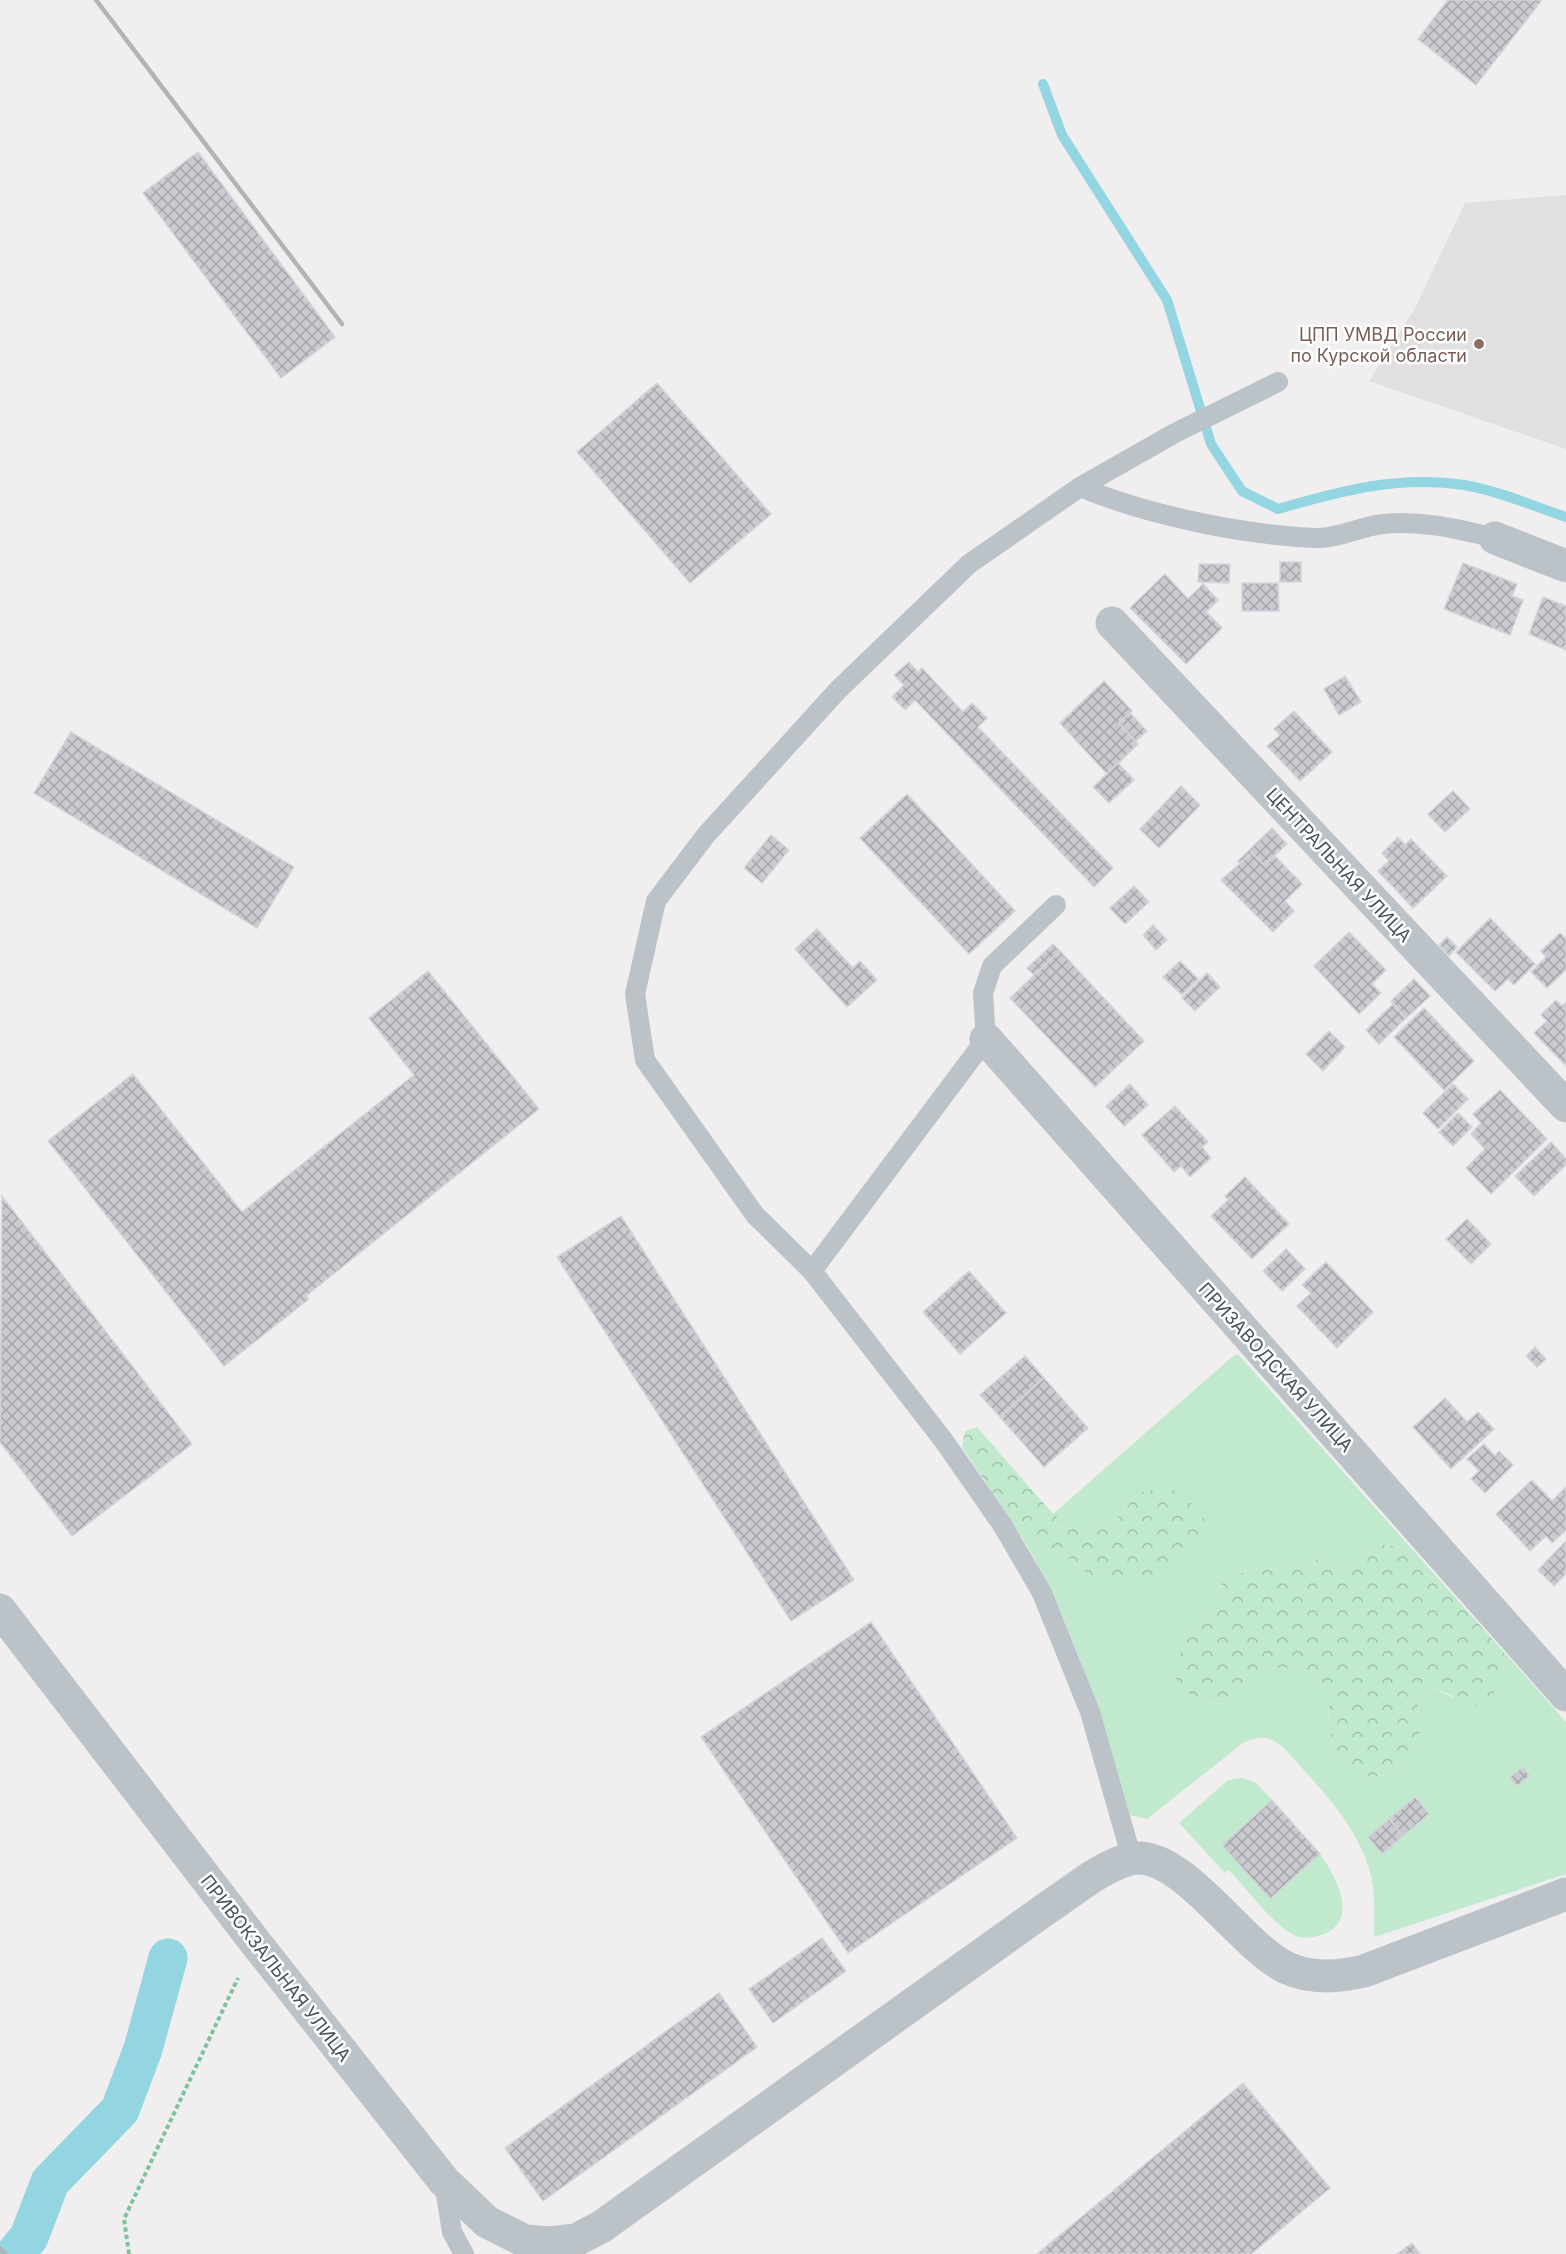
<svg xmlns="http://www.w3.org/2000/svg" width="1566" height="2254" viewBox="0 0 1566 2254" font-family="Inter,sans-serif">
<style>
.education{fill:#e1dfdf}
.green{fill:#c1e9ce}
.forest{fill:url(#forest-crowns)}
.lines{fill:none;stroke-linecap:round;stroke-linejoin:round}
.stream{stroke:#93d5e1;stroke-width:10}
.canal{stroke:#93d5e1;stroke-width:39}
.building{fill:url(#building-cross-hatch);stroke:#d3d5d9;stroke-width:1.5}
.path{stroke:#7dc39d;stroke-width:4;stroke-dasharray:4.5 3;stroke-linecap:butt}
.service{stroke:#bbc3c9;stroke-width:20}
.minor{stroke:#bbc3c9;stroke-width:33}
.rail{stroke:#b1b4b7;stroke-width:4.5}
.education-dot{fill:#8d6e63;stroke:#fff;stroke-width:2}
.labels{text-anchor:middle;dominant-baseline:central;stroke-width:5;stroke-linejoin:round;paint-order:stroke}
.education-label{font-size:18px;fill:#785e54;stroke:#fff;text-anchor:end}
.street-label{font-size:18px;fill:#485259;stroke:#fff}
</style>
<defs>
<pattern id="forest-crowns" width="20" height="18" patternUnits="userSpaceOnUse" patternTransform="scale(1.5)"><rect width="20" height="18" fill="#c1e9ce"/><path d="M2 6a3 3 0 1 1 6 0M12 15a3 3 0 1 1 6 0" fill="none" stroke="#9fbfaa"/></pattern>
<pattern id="building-cross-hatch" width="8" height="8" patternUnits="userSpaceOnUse" patternTransform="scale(1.5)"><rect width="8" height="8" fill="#c9cbd0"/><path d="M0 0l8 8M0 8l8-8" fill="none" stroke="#a5a7ac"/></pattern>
</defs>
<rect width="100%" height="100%" fill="#f0eeee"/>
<polygon class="education" points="1566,195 1566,449 1369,381 1415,308 1465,203"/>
<g class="green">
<path d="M 1238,1354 L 1411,1548 L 1376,1544 L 1349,1567 L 1318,1559 L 1279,1568 L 1248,1570 L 1222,1583 L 1209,1618 L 1188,1634 L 1197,1703 L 1226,1704 L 1270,1667 L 1304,1670 L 1330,1693 L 1328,1722 L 1335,1752 L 1366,1777 L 1398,1774 L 1420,1740 L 1418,1699 L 1431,1687 L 1452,1697 L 1501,1687 L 1504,1652 L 1566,1722 L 1566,1874 L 1374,1937 C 1374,1914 1376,1891 1369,1868 C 1356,1828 1328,1796 1300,1766 C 1291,1756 1282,1743 1269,1739 C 1261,1736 1251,1739 1243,1743 L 1147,1819 L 1130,1815 C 1102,1719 1075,1629 1025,1542 L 1060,1552 L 1098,1582 L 1139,1493 L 1113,1523 L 1080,1532 L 1053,1514 L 1232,1357 Z"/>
<path d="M 1243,1778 L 1256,1783 L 1272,1800 L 1222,1845 L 1270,1899 L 1320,1854 C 1336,1876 1361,1922 1321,1935 C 1313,1938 1302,1939 1294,1935 C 1273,1925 1246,1888 1229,1870 L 1225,1873 L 1179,1823 L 1228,1780 Z"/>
</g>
<g class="forest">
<polygon points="977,1427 1053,1514 1080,1532 1113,1523 1139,1493 1171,1488 1204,1513 1203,1547 1166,1576 1098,1582 1060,1552 1025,1542 962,1447 965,1431"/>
<polygon points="1376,1544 1411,1548 1504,1652 1501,1687 1477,1706 1431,1687 1418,1699 1420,1740 1398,1774 1366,1777 1335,1752 1328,1722 1330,1693 1304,1670 1270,1667 1227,1704 1197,1703 1172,1674 1188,1634 1209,1618 1222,1583 1248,1570 1279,1568 1318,1559 1349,1567"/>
</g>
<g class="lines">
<path class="stream" d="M 1043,84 L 1062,135 L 1167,300 L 1211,444 L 1242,491 L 1278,509 C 1340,491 1399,475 1464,485 C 1499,491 1533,506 1566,517"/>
<polyline class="canal" points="15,2254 29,2237 50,2182 120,2110 143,2049 168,1958"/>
</g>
<g class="building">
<polygon points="1448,0 1542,0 1476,85 1418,39"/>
<polygon points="198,152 335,337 281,378 143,193"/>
<polygon points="657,383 771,514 690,583 577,452"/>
<rect x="1280" y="562" width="21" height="20"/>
<polygon points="1463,563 1517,584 1512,596 1523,600 1510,635 1444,609"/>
<polygon points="1199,564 1230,564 1229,583 1198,582"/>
<polygon points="1165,574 1188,599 1203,584 1218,600 1206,612 1222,628 1186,664 1130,608"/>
<polygon points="1242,583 1278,583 1279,611 1242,611"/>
<polygon points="1543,597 1566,606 1566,650 1529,634"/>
<polygon points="909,662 918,672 922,668 963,712 972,703 987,718 978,727 1113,868 1094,887 915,700 905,710 892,697 904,685 894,675"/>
<polygon points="1345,676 1361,702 1339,715 1324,689"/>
<polygon points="1104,681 1132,711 1119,723 1138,744 1107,774 1060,723"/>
<polygon points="1294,711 1332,752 1300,781 1267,746 1280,735 1274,729"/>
<polygon points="1130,713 1147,731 1136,741 1119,723"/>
<polygon points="71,732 294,867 257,928 34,793"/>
<polygon points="1118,763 1134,780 1109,803 1093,787"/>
<polygon points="1181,786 1200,805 1159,848 1140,829"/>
<polygon points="1453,791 1470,809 1445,832 1428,814"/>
<polygon points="907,794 1015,911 969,954 860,838"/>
<polygon points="1272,828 1287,844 1264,865 1252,853 1241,864 1238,861"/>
<polygon points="771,835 789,850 762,883 744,868"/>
<polygon points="1398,837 1405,845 1411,839 1447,876 1413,908 1378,871 1389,861 1382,853"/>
<polygon points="1252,853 1264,865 1275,856 1302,884 1285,901 1294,911 1273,932 1221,880"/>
<polygon points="1134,886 1149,902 1125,924 1110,908"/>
<polygon points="1490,918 1535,964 1514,985 1508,979 1495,991 1456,952"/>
<polygon points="1153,925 1167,940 1156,950 1143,935"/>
<polygon points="817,929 853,968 860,961 877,980 847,1007 795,949"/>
<polygon points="1349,932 1386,970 1372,984 1381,993 1359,1014 1314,966"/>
<polygon points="1560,933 1566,938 1566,970 1547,988 1531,972 1546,957 1541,951"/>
<polygon points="1447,937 1457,947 1449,956 1439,945"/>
<polygon points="1053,944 1060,951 1034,975 1027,968"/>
<polygon points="1060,951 1144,1041 1095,1087 1010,998"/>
<polygon points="1180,961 1198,979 1182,995 1163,977"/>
<polygon points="428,971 539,1109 306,1296 309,1299 224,1366 48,1141 133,1074 242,1212 414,1075 369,1018"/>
<polygon points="1207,973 1220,987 1195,1011 1182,998"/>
<polygon points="1414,979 1430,996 1406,1018 1391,1001"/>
<polygon points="1556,1000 1562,1006 1566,1002 1566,1066 1534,1033 1547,1021 1541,1015"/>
<polygon points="1393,1004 1406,1018 1379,1044 1366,1030"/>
<polygon points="1424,1008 1474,1061 1444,1090 1394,1037"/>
<polygon points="1329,1031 1345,1047 1323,1071 1306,1054"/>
<polygon points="1130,1084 1148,1105 1124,1126 1106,1106"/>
<polygon points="1453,1084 1468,1099 1438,1129 1423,1113"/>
<polygon points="1500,1090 1547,1139 1491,1194 1466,1168 1485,1149 1471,1134 1481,1123 1473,1114"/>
<polygon points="1175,1106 1208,1142 1202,1147 1211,1158 1190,1177 1181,1166 1174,1172 1142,1135"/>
<polygon points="1458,1113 1472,1127 1453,1146 1439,1132"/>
<polygon points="1551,1142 1566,1159 1566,1165 1534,1196 1515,1176"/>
<polygon points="1245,1177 1289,1224 1252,1259 1211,1216 1228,1200 1225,1196"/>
<polygon points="2,1196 192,1444 72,1536 0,1442"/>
<polygon points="621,1216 854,1580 791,1621 557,1257"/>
<polygon points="1467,1219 1491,1244 1471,1264 1446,1239"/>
<polygon points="1286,1249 1305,1269 1282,1291 1263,1271"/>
<polygon points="1326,1262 1373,1312 1337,1348 1297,1306 1311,1293 1302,1285"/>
<polygon points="969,1271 1006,1313 960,1354 923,1312"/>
<polygon points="1535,1347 1546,1359 1537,1367 1526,1356"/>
<polygon points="1025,1356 1044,1378 1000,1417 980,1395"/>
<polygon points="1044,1378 1088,1428 1044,1467 1000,1417"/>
<polygon points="1445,1398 1467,1422 1478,1412 1494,1429 1451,1469 1413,1427"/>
<polygon points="1484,1444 1495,1456 1499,1451 1513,1465 1485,1493 1471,1479 1479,1471 1467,1459"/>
<polygon points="1532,1480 1552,1501 1566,1487 1566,1530 1552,1543 1546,1536 1530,1551 1496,1514"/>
<polygon points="1566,1541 1566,1574 1554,1586 1538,1570"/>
<polygon points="871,1622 1017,1838 848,1953 701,1737"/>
<polygon points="1523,1767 1530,1776 1517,1786 1510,1777"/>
<polygon points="1415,1797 1429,1814 1403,1836 1389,1819"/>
<polygon points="1272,1800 1320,1854 1270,1899 1222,1845"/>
<polygon points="1389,1819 1403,1836 1382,1854 1368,1837"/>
<polygon points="822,1938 846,1971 773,2023 749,1989"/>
<polygon points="719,1993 757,2047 543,2201 505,2148"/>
<polygon points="1243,2083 1330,2188 1251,2254 1037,2254"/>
<polygon points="1412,2243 1420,2254 1397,2254"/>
</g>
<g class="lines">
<polyline class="path" points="129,2254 124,2219 238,1978"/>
<g class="service">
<path d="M 1080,487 C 1147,515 1243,535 1316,538 C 1338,539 1361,526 1383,524 C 1422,520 1457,529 1495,538"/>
<polyline points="812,1271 986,1039 983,993 992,966 1056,905"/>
<polyline points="1132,1859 1090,1712 1042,1593 1003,1526 944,1441 812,1271 755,1215 645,1060 635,994 656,901 706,835 838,690 969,564 1080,487 1175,433 1278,382"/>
<polyline points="444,2183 452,2232 464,2254"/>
</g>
<g class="minor">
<polyline points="1495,538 1566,566"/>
<polyline points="1112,623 1566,1106"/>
<polyline points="986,1039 1566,1695"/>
<path d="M 0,1610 L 255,1942 L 444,2181 L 487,2222 L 525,2241 L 550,2243 L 576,2240 L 601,2227 L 1047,1908 C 1072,1892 1100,1867 1130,1859 C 1180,1847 1240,1946 1287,1968 C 1311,1979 1339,1977 1364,1971 L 1566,1894"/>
</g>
<g class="rail">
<polyline points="96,0 342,324"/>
<polyline points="0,2248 5,2254"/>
</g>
</g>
<circle class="education-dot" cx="1479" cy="344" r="6"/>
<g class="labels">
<g class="education-label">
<text x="1467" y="334">ЦПП УМВД России<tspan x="1467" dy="21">по Курской области</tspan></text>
</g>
<g class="street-label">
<text transform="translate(1339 865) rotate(47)">ЦЕНТРАЛЬНАЯ УЛИЦА</text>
<text transform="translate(1276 1367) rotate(48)">ПРИЗАВОДСКАЯ УЛИЦА</text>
<text transform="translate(276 1968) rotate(52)">ПРИВОКЗАЛЬНАЯ УЛИЦА</text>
</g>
</g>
</svg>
